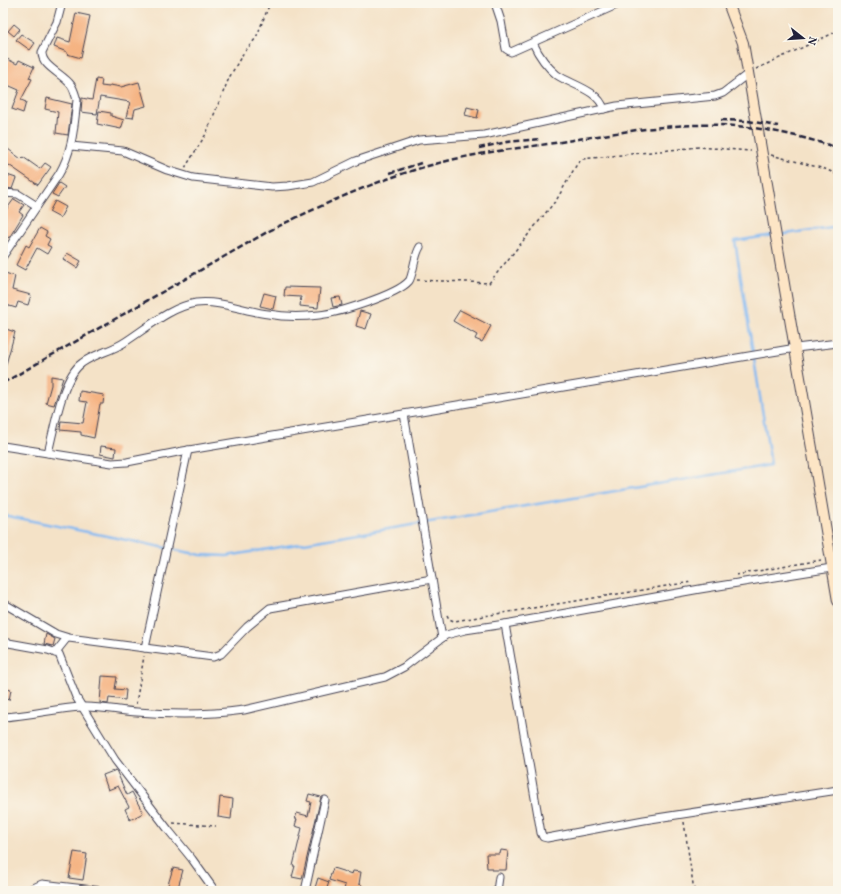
<svg xmlns="http://www.w3.org/2000/svg" width="841" height="894" viewBox="0 0 841 894" font-family="Vollkorn,serif">
<style>
.lines{fill:none;stroke-linecap:round;stroke-linejoin:round}
.stream{stroke:#83b9f2;stroke-width:2.5}
.building{fill:#f5b382}
.street-casing{stroke:#423f50;stroke-width:9}
.secondary-casing{stroke:#423f50;stroke-width:12}
.path{stroke:#423f50;stroke-width:1.5;stroke-dasharray:3 3;stroke-linecap:butt}
.street{stroke:#fff;stroke-width:7}
.secondary{stroke:#fde5c5;stroke-width:10}
.rail{stroke:#22223b;stroke-width:2.5;stroke-dasharray:6 3;stroke-linecap:butt}
</style>
<rect width="100%" height="100%" fill="#fbf7ec"/>
<filter id="ink" filterUnits="userSpaceOnUse"><feTurbulence type="fractalNoise" baseFrequency=".025" numOctaves="2"/><feDisplacementMap in="SourceGraphic" scale="8" xChannelSelector="R" yChannelSelector="G"/><feConvolveMatrix kernelMatrix="1 2 1 2 8 2 1 2 1" color-interpolation-filters="sRGB"/></filter>
<filter id="wash" filterUnits="userSpaceOnUse"><feTurbulence type="fractalNoise" baseFrequency=".012" numOctaves="4" result="noise"/><feDisplacementMap in="SourceGraphic" scale="16" xChannelSelector="R" yChannelSelector="G"/><feGaussianBlur stdDeviation="0.9" result="paint"/><feColorMatrix in="noise" values="0 0 0 0 0 0 0 0 0 0 0 0 0 0 0 0 0 1.4 0 .05"/><feComposite in="paint" operator="in"/></filter>
<g filter="url(#wash)">
<rect width="100%" height="100%" fill="#f4e2c7"/>
<g class="lines">
<g class="stream">
<polyline points="779,235 838,226"/>
<polyline points="3,515 201,555 227,556 771,465 735,241 774,235"/>
</g>
</g>
<g id="blocks">
<g class="building">
<polygon points="76,13 90,16 81,58 67,54 67,52 54,47 57,38 70,42"/>
<polygon points="14,24 20,29 14,36 8,31"/>
<polygon points="21,34 35,43 30,50 16,40"/>
<polygon points="3,57 17,64 19,60 34,67 29,78 32,79 21,100 26,102 23,113 12,109 19,90 3,83"/>
<polygon points="96,79 102,80 101,86 109,87 110,85 121,87 139,82 146,106 135,109 133,118 126,117 130,102 100,97 97,114 81,112 82,98 92,100"/>
<polygon points="47,98 72,104 68,135 56,133 58,112 45,109"/>
<polygon points="467,107 479,110 477,118 465,115"/>
<polygon points="99,111 111,113 111,116 124,120 121,129 97,124"/>
<polygon points="8,149 21,159 23,157 40,169 45,163 51,167 38,185 3,161 3,156"/>
<polygon points="7,175 16,178 12,189 3,187"/>
<polygon points="59,183 65,187 58,197 52,194"/>
<polygon points="14,199 24,205 19,212 23,215 9,238 3,233 3,214"/>
<polygon points="55,201 66,207 60,218 49,212"/>
<polygon points="40,228 47,232 45,236 50,239 47,245 51,247 47,254 37,248 25,270 16,265 26,245 29,247"/>
<polygon points="67,253 81,261 77,268 63,259"/>
<polygon points="5,273 15,276 12,290 31,295 28,305 18,302 16,308 3,304"/>
<polygon points="285,287 320,288 318,308 300,306 301,297 284,296"/>
<polygon points="264,293 276,296 273,309 260,306"/>
<polygon points="340,297 342,305 333,307 331,298"/>
<polygon points="460,310 491,326 482,342 475,339 477,335 453,321"/>
<polygon points="360,311 371,314 366,329 356,326"/>
<polygon points="3,328 15,332 5,368 3,367"/>
<polygon points="51,376 63,378 54,405 46,403 51,385"/>
<polygon points="80,391 104,395 103,404 100,404 94,438 81,435 81,432 60,430 61,421 83,423 87,402 79,401"/>
<polygon points="101,446 116,448 115,457 100,454"/>
<polygon points="46,634 55,639 53,646 44,644"/>
<polygon points="102,676 117,677 115,689 126,690 125,700 109,698 108,704 100,703"/>
<polygon points="3,688 11,690 9,700 3,698"/>
<polygon points="116,770 127,795 132,792 143,813 130,820 125,809 129,807 118,786 108,790 103,775"/>
<polygon points="309,794 321,797 302,879 292,877 295,866 293,866 302,828 295,826 297,819 295,819 297,813 308,816 311,802 307,801"/>
<polygon points="220,797 233,799 231,819 218,817"/>
<polygon points="501,850 508,851 506,870 491,870 491,868 487,868 486,854 500,854"/>
<polygon points="74,852 87,854 83,880 69,878"/>
<polygon points="173,868 183,870 177,891 167,888"/>
<polygon points="333,868 352,874 353,871 361,872 359,884 362,885 361,891 344,891 345,885 329,880"/>
<polygon points="318,878 329,882 326,891 314,891"/>
</g>
</g>
</g>
<g filter="url(#ink)">
<use href="#blocks" fill-opacity="0" stroke="#423f50" stroke-width="1"/>
<g class="lines">
<g class="street-casing">
<g id="street">
<polyline points="495,3 501,21 506,49 511,52 621,3"/>
<path d="M 533,43 C 539,56 546,66 557,75 C 572,85 598,90 604,109"/>
<polyline points="71,146 123,151 167,170 193,178 272,187 288,186 313,182 356,161 419,140 484,135 617,106 715,96 723,93 749,73"/>
<polyline points="3,193 18,194 37,206"/>
<path d="M 3,256 L 59,174 C 73,151 74,125 77,100 C 75,94 74,89 71,85 C 63,74 41,66 42,52 L 57,22 L 62,3"/>
<polyline points="404,414 442,638"/>
<polyline points="3,446 112,463 127,462 183,451 796,348 838,343"/>
<path d="M 48,453 C 54,430 62,377 82,363 C 94,354 112,351 125,342 C 147,328 170,307 196,303 C 220,300 244,311 268,314 C 284,317 303,317 319,315 C 338,313 397,295 409,281 C 413,276 414,256 420,247"/>
<polyline points="3,603 56,634 69,638 213,657 221,654 247,627 270,608 432,579"/>
<polyline points="505,624 541,833 543,837 547,838 644,820 838,790"/>
<polyline points="3,642 48,650 59,654 76,697 115,760 170,832 192,859 215,891"/>
<polyline points="145,648 188,450"/>
<polyline points="55,653 67,638"/>
<path d="M 3,717 C 30,716 56,708 82,707 C 100,706 119,711 137,712 C 172,715 209,715 244,710 L 385,677 L 404,667 L 446,635 L 465,630 L 505,624 L 700,589 L 838,567"/>
<polyline points="27,891 42,884 102,891"/>
<polyline points="305,891 325,800"/>
<polyline points="497,891 499,877"/>
</g>
</g>
<g class="secondary-casing">
<polyline id="secondary" points="728,3 743,43 838,601"/>
</g>
<g class="path">
<polyline points="756,69 838,31"/>
<polyline points="771,155 825,169 838,175"/>
<polyline points="185,168 206,134 229,78 242,55 256,38 270,3"/>
<polyline points="417,280 489,283 557,199 577,164 582,159 699,147 751,151"/>
<polyline points="736,575 821,560"/>
<polyline points="447,615 449,619 454,621 691,582"/>
<polyline points="136,704 144,656"/>
<polyline points="684,822 694,891"/>
<polyline points="173,823 216,826"/>
</g>
<use href="#street" class="street"/>
<use href="#secondary" class="secondary"/>
<g class="rail">
<polyline points="721,120 748,121 778,126"/>
<polyline points="479,148 507,142 540,139"/>
<polyline points="390,173 421,163"/>
<path d="M 3,383 L 269,231 C 329,201 394,172 460,158 C 496,150 531,147 567,141 C 610,134 653,126 696,125 C 744,123 792,133 838,148"/>
</g>
</g>
</g>
<rect width="841" height="894" fill="none" stroke="#fbf7ec" stroke-width="16"/>
<g transform="translate(803 38) rotate(107)" stroke="#fbf7ec" stroke-width="3" paint-order="stroke">
<path d="M0-3L7 15L0 10L-7 15Z" fill="#22223b"/>
<text y="-6" font-size="11" font-weight="bold" text-anchor="middle" fill="#22223b">N</text>
</g>
</svg>
